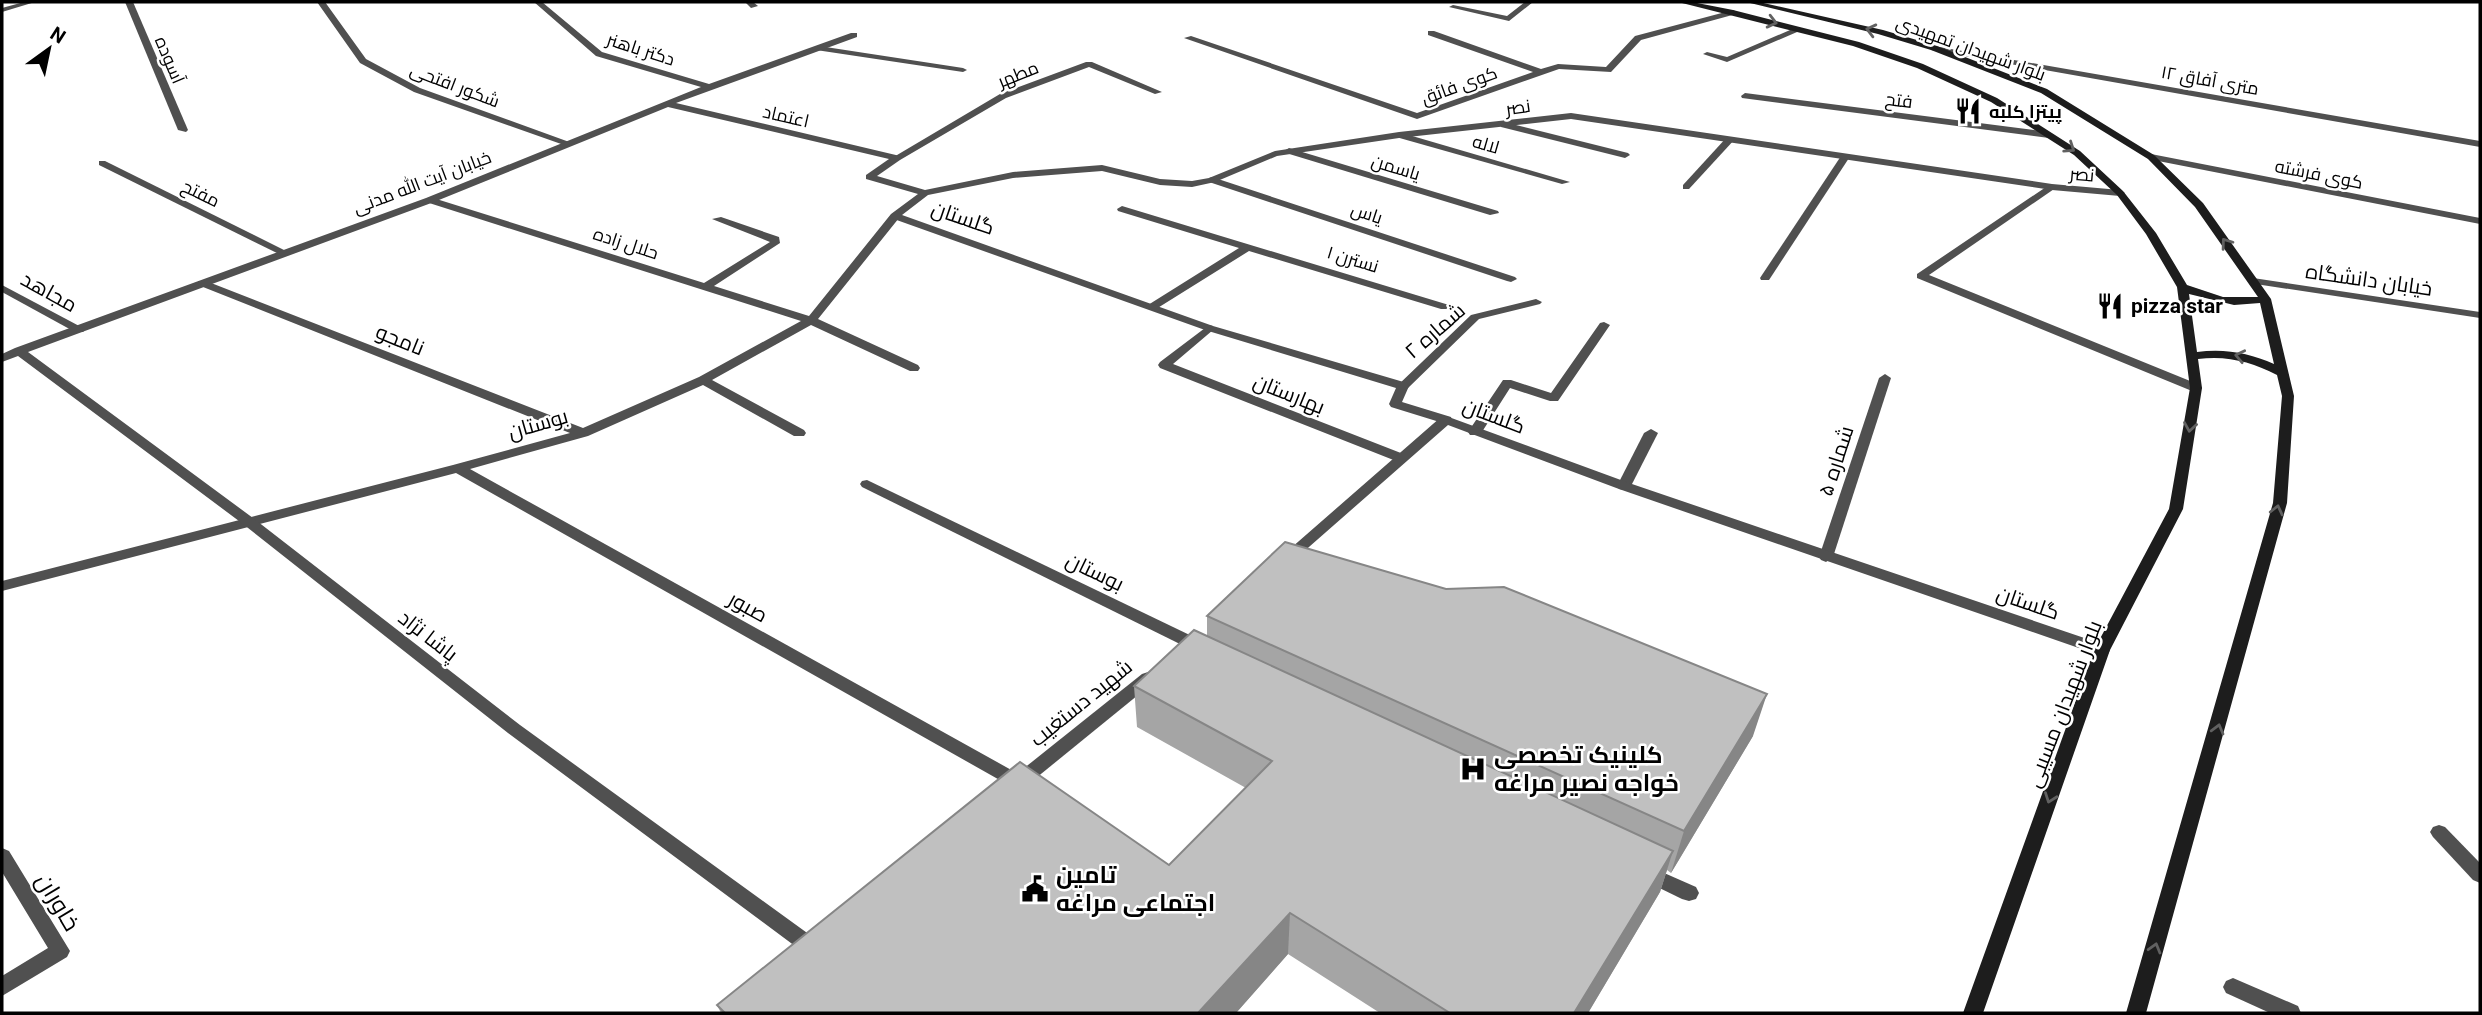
<svg xmlns="http://www.w3.org/2000/svg" width="2482" height="1015" viewBox="0 0 2482 1015" font-family="Roboto,Cairo,sans-serif">
<style>
.lines{fill:none;stroke-linecap:round;stroke-linejoin:round}
.service{fill:#505050;fill-rule:evenodd}
.minor{fill:#505050;fill-rule:evenodd}
.tertiary{fill:#505050;fill-rule:evenodd}
.secondary{fill:#1d1d1d;fill-rule:evenodd}
.wall{fill:#a5a5a5}
.shaded-wall{fill:#868686}
.building{fill:#c0c0c0;stroke:#868686;stroke-width:2}
.oneway{stroke:#616161}
.labels{text-anchor:middle;dominant-baseline:central;stroke-width:5;stroke-linejoin:round;paint-order:stroke}
.far-street-label{font-size:18px;fill:#000;stroke:#fff}
.far-poi-label{font-size:18px;font-weight:bold;fill:#000;stroke:#fff;text-anchor:start}
.street-label{font-size:21px;fill:#000;stroke:#fff}
.poi-label{font-size:21px;font-weight:bold;fill:#000;stroke:#fff;text-anchor:start}
.near-poi-label{font-size:24px;font-weight:bold;fill:#000;stroke:#fff;text-anchor:start}
.near-street-label{font-size:24px;fill:#000;stroke:#fff}
</style>
<rect width="100%" height="100%" fill="#fff"/>
<g class="lines">
<g class="service">
<polygon points="125,2 133,2 188,130 186,132 178,130"/>
<polygon points="317,2 325,2 366,59 420,88 572,143 564,145 414,92 360,63"/>
<polygon points="745,2 753,2 758,6 751,8"/>
<polygon points="1525,2 1533,2 1509,21 1449,7 1453,5 1507,16"/>
<polygon points="1733,10 1737,12 1736,14 1641,40 1611,72 1559,69 1417,119 1184,38 1191,36 1417,113 1533,72 1428,35 1428,31 1434,31 1541,69 1558,64 1606,67 1635,36"/>
<polygon points="1797,27 1804,29 1727,62 1703,54 1707,52 1727,57"/>
<polygon points="819,46 963,68 967,70 963,72 816,50 815,48"/>
<polygon points="1934,46 2480,141 2480,147 1931,50 1930,48"/>
<polygon points="1086,62 1092,62 1162,92 1155,94 1089,67 1006,98 900,160 892,158 1000,94"/>
<polygon points="1745,93 2049,132 2054,135 2049,138 1742,98 1741,96"/>
<polygon points="1504,122 1628,153 1630,155 1625,158 1501,127 1500,125"/>
<polygon points="1396,133 1402,133 1570,182 1562,184 1396,137"/>
<polygon points="1727,137 1735,139 1689,189 1683,189 1683,185"/>
<polygon points="1289,148 1498,211 1499,213 1490,215 1286,153 1284,151"/>
<polygon points="2151,154 2480,218 2480,224 2148,159 2148,155"/>
<polygon points="1841,156 1849,158 1769,280 1761,280 1760,278"/>
<polygon points="99,161 105,161 290,253 289,255 281,255 99,165"/>
<polygon points="1212,177 1515,277 1517,279 1511,282 1507,281 1209,182 1209,178"/>
<polygon points="2049,185 2057,187 1929,275 2200,385 2202,388 2200,391 2192,391 1917,278 1917,274"/>
<polygon points="430,197 704,283 770,242 712,219 721,217 779,237 780,243 714,286 809,316 891,214 899,214 899,218 818,319 918,365 920,368 918,371 910,371 811,325 712,380 804,430 806,433 804,436 794,436 703,385 588,436 470,469 1024,777 1027,782 1024,787 1018,789 1012,787 456,473 2,591 2,581 453,465 570,433 198,285 198,281 206,281 583,428 699,377 801,321 426,202 425,200"/>
<polygon points="1122,206 1449,305 1451,307 1449,309 1441,309 1249,251 1156,309 1148,309 1148,305 1239,248 1118,211 1117,209"/>
<polygon points="2,285 83,328 85,330 83,332 75,332 2,292"/>
<polygon points="1536,299 1542,302 1540,304 1479,319 1407,389 1399,389 1397,386 1471,315"/>
<polygon points="1604,322 1610,325 1558,401 1550,401 1510,388 1480,435 1470,435 1468,432 1503,380 1511,380 1551,393 1600,323"/>
<polygon points="1209,325 1213,326 1213,330 1173,364 1406,455 1408,458 1401,462 1396,461 1160,368 1158,365 1160,362"/>
<polygon points="1885,374 1891,378 1833,557 1826,562 1821,560 1819,557 1879,378"/>
<polygon points="1651,429 1658,433 1631,486 1624,490 1619,489 1617,486 1644,433"/>
<polygon points="867,480 1198,639 1200,643 1198,647 1186,647 862,487 860,484 862,481"/>
<polygon points="2439,825 2445,827 2480,863 2480,883 2473,880 2433,837 2430,832 2433,827"/>
<polygon points="2,848 9,851 70,951 67,957 2,996 2,976 48,948 2,872"/>
<polygon points="1646,865 1696,887 1699,893 1696,899 1689,901 1682,899 1639,878 1637,873 1639,868"/>
<polygon points="2233,978 2298,1006 2301,1013 2270,1013 2226,993 2223,987 2226,981"/>
</g>
<polygon class="minor" points="534,2 542,2 602,52 709,84 851,33 857,33 857,37 676,103 900,156 900,160 877,176 925,190 1013,172 1102,165 1160,179 1192,181 1209,178 1275,151 1399,132 1571,113 2052,184 2120,190 2125,193 2120,196 2052,190 1571,119 1399,138 1277,156 1215,182 1192,187 1160,185 1102,171 1013,178 928,195 902,215 1213,326 1407,383 1409,386 1402,402 1451,417 1452,420 1446,424 1391,407 1389,404 1396,388 1205,330 891,218 891,214 918,194 866,179 866,175 889,159 668,107 434,202 28,352 253,518 520,725 821,943 824,949 821,955 814,958 807,955 508,733 243,524 18,356 2,362 2,354 15,348 426,198 701,87 596,56"/>
<g class="tertiary">
<polygon points="24,2 35,2 2,12 2,8"/>
<polygon points="2253,278 2480,312 2480,318 2249,283 2249,279"/>
<polygon points="1446,416 1629,483 2108,646 2110,650 2108,654 2096,654 1619,489 1448,425 1293,561 1283,561 1281,558 1283,555 1441,417"/>
<polygon points="1148,672 1154,674 1156,678 1154,682 1025,787 1019,789 1013,787 1010,782 1013,777 1142,674"/>
</g>
<path class="secondary" d="M 1678,2 L 1692,2 L 1733,10 L 1859,42 L 1923,64 L 1997,98 L 2080,151 L 2123,191 L 2156,233 L 2187,285 L 2223,297 L 2258,297 L 2195,207 L 2148,159 L 2041,93 L 1931,50 L 1878,34 L 1746,2 L 1759,2 L 1883,30 L 1937,46 L 2047,89 L 2154,155 L 2203,203 L 2271,299 L 2294,396 L 2287,503 L 2146,1013 L 2126,1013 L 2273,503 L 2282,396 L 2277,375 C 2252,362 2227,355 2198,359 L 2202,388 L 2183,509 L 2110,650 L 1983,1013 L 1963,1013 L 2094,650 L 2169,509 L 2190,388 L 2177,287 L 2146,234 L 2117,195 L 2074,155 L 1991,102 L 1917,68 L 1853,46 ZM 2189,294 L 2234,305 L 2260,303 L 2274,364 C 2250,353 2224,348 2197,352 Z"/>
</g>
<polygon class="wall" points="1207,616 1753,736 1671,873 1667,870 1660,892 1588,1013 1380,1013 1288,954 1236,1013 721,1013 717,1005 1169,865 1246,788 1137,727 1134,686 1207,636"/>
<g class="shaded-wall">
<polygon points="1767,694 1753,736 1671,873 1684,831"/>
<polygon points="1673,851 1660,892 1588,1013 1574,1013"/>
<polygon points="1290,913 1288,954 1236,1013 1198,1013"/>
</g>
<g class="building">
<polygon points="1285,542 1446,589 1504,587 1767,694 1684,831 1207,616"/>
<polygon points="1194,630 1673,851 1574,1013 1450,1013 1290,913 1198,1013 725,1013 717,1005 1020,762 1169,865 1272,761 1134,686"/>
</g>
<defs><path id="oneway-chevron" d="M-2-3.5L2.5 0L-2 3.5" fill="none" stroke-width="1.6" stroke-linecap="round" stroke-linejoin="round" transform="scale(1.75)"/></defs>
<g class="oneway">
<use href="#oneway-chevron" transform="translate(1772 22) rotate(14)"/>
<use href="#oneway-chevron" transform="translate(1871 30) rotate(-166)"/>
<use href="#oneway-chevron" transform="translate(2070 148) rotate(34)"/>
<use href="#oneway-chevron" transform="translate(2226 243) rotate(-126)"/>
<use href="#oneway-chevron" transform="translate(2240 356) rotate(-168)"/>
<use href="#oneway-chevron" transform="translate(2190 427) rotate(99)"/>
<use href="#oneway-chevron" transform="translate(2277 510) rotate(-77)"/>
<use href="#oneway-chevron" transform="translate(2218 729) rotate(-75)"/>
<use href="#oneway-chevron" transform="translate(2050 798) rotate(110)"/>
<use href="#oneway-chevron" transform="translate(2155 948) rotate(-74)"/>
</g>
<defs>
<g id="restaurant-bare" transform="scale(2.1)"><path d="M-5-6h1v4h1v-4h1v4h1v-4h1v5L-1.5 .5V6h-2V.5L-5-1ZM5-6V6H3V1.5H1.5Q1.5-4 5-6Z" fill="#000" stroke="#fff" stroke-width="2.5" paint-order="stroke"/></g>
<g id="hospital-bare" transform="scale(2.1)"><path d="M-5-5h3v3.5h4V-5h3V5h-3V1.5h-4V5h-3Z" fill="#000" stroke="#fff" stroke-width="2.5" paint-order="stroke"/></g>
<g id="civic-bare" transform="scale(2.1)"><path d="M-.6-6.5H3V-4.5H.6V-3L4-1V1h2V6H-6V1h2V-1L-.6-3ZM-1.2 2.5V6h2.4V2.5Z" fill="#000" stroke="#fff" stroke-width="2.5" paint-order="stroke"/></g>
</defs>
<g fill-rule="evenodd">
<use href="#restaurant-bare" x="1968" y="111"/>
<use href="#restaurant-bare" x="2110" y="306"/>
<use href="#hospital-bare" x="1473" y="769"/>
<use href="#civic-bare" x="1035" y="889"/>
</g>
<g class="labels">
<g class="far-street-label">
<text transform="translate(1971 48) rotate(20)">بلوار شهیدان تمهیدی</text>
<text transform="translate(641 49) rotate(18)">دکتر باهنر</text>
<text transform="translate(170 60) rotate(67)">آسوده</text>
<text transform="translate(1018 74) rotate(-22)">مطهر</text>
<text transform="translate(2210 80) rotate(10)">۱۲ متری آفاق</text>
<text transform="translate(455 85) rotate(21)">شکور افتحی</text>
<text transform="translate(1459 85) rotate(-20)">کوی فائق</text>
<text transform="translate(1899 100) rotate(7)">فتح</text>
<text transform="translate(1518 107) rotate(-8)">نصر</text>
<text transform="translate(786 116) rotate(13)">اعتماد</text>
<text transform="translate(1486 144) rotate(16)">لاله</text>
<text transform="translate(1396 167) rotate(17)">یاسمن</text>
<text transform="translate(2082 174) rotate(5)">نصر</text>
<text transform="translate(2319 174) rotate(11)">کوی فرشته</text>
<text transform="translate(422 182) rotate(-21)">خیابان آیت الله مدنی</text>
<text transform="translate(201 193) rotate(26)">مفتح</text>
<text transform="translate(1367 213) rotate(18)">یاس</text>
<text transform="translate(626 243) rotate(18)">حلال زاده</text>
<text transform="translate(1353 259) rotate(17)">نسترن ۱</text>
</g>
<g class="far-poi-label">
<text x="1989" y="111">پیتزا کلبه</text>
</g>
<g class="street-label">
<text transform="translate(963 218) rotate(19)">گلستان</text>
<text transform="translate(2369 280) rotate(8)">خیابان دانشگاه</text>
<text transform="translate(49 292) rotate(29)">مجاهد</text>
<text transform="translate(1435 331) rotate(-41)">شماره ۲</text>
<text transform="translate(400 340) rotate(22)">نامجو</text>
<text transform="translate(1289 394) rotate(22)">بهارستان</text>
<text transform="translate(1494 416) rotate(21)">گلستان</text>
<text transform="translate(538 424) rotate(-16)">بوستان</text>
<text transform="translate(1836 461) rotate(-72)">شماره ۵</text>
<text transform="translate(1095 572) rotate(26)">بوستان</text>
<text transform="translate(2028 603) rotate(19)">گلستان</text>
<text transform="translate(748 607) rotate(29)">صبور</text>
<text transform="translate(428 636) rotate(38)">پاشا نژاد</text>
<text transform="translate(1081 703) rotate(-39)">شهید دستغیب</text>
<text transform="translate(2064 704) rotate(-69)">بلوار شهیدان مسیبی</text>
</g>
<g class="poi-label">
<text x="2131" y="306">pizza star</text>
</g>
<g class="near-poi-label">
<text x="1494" y="755">کلینیک تخصصی<tspan x="1494" dy="28">خواجه نصیر مراغه</tspan></text>
<text x="1056" y="875">تامین<tspan x="1056" dy="28">اجتماعی مراغه</tspan></text>
</g>
<g class="near-street-label">
<text transform="translate(58 902) rotate(59)">خاوران</text>
</g>
</g>
<rect width="2482" height="1015" fill="none" stroke="#000000" stroke-width="7"/>
<g transform="translate(49 49) rotate(33)" stroke="#ffffff" stroke-width="5" paint-order="stroke">
<path d="M0-5L12 26L0 18L-12 26Z" fill="#000000"/>
<text y="-10" font-size="19" font-weight="bold" text-anchor="middle" fill="#000000">N</text>
</g>
</svg>
